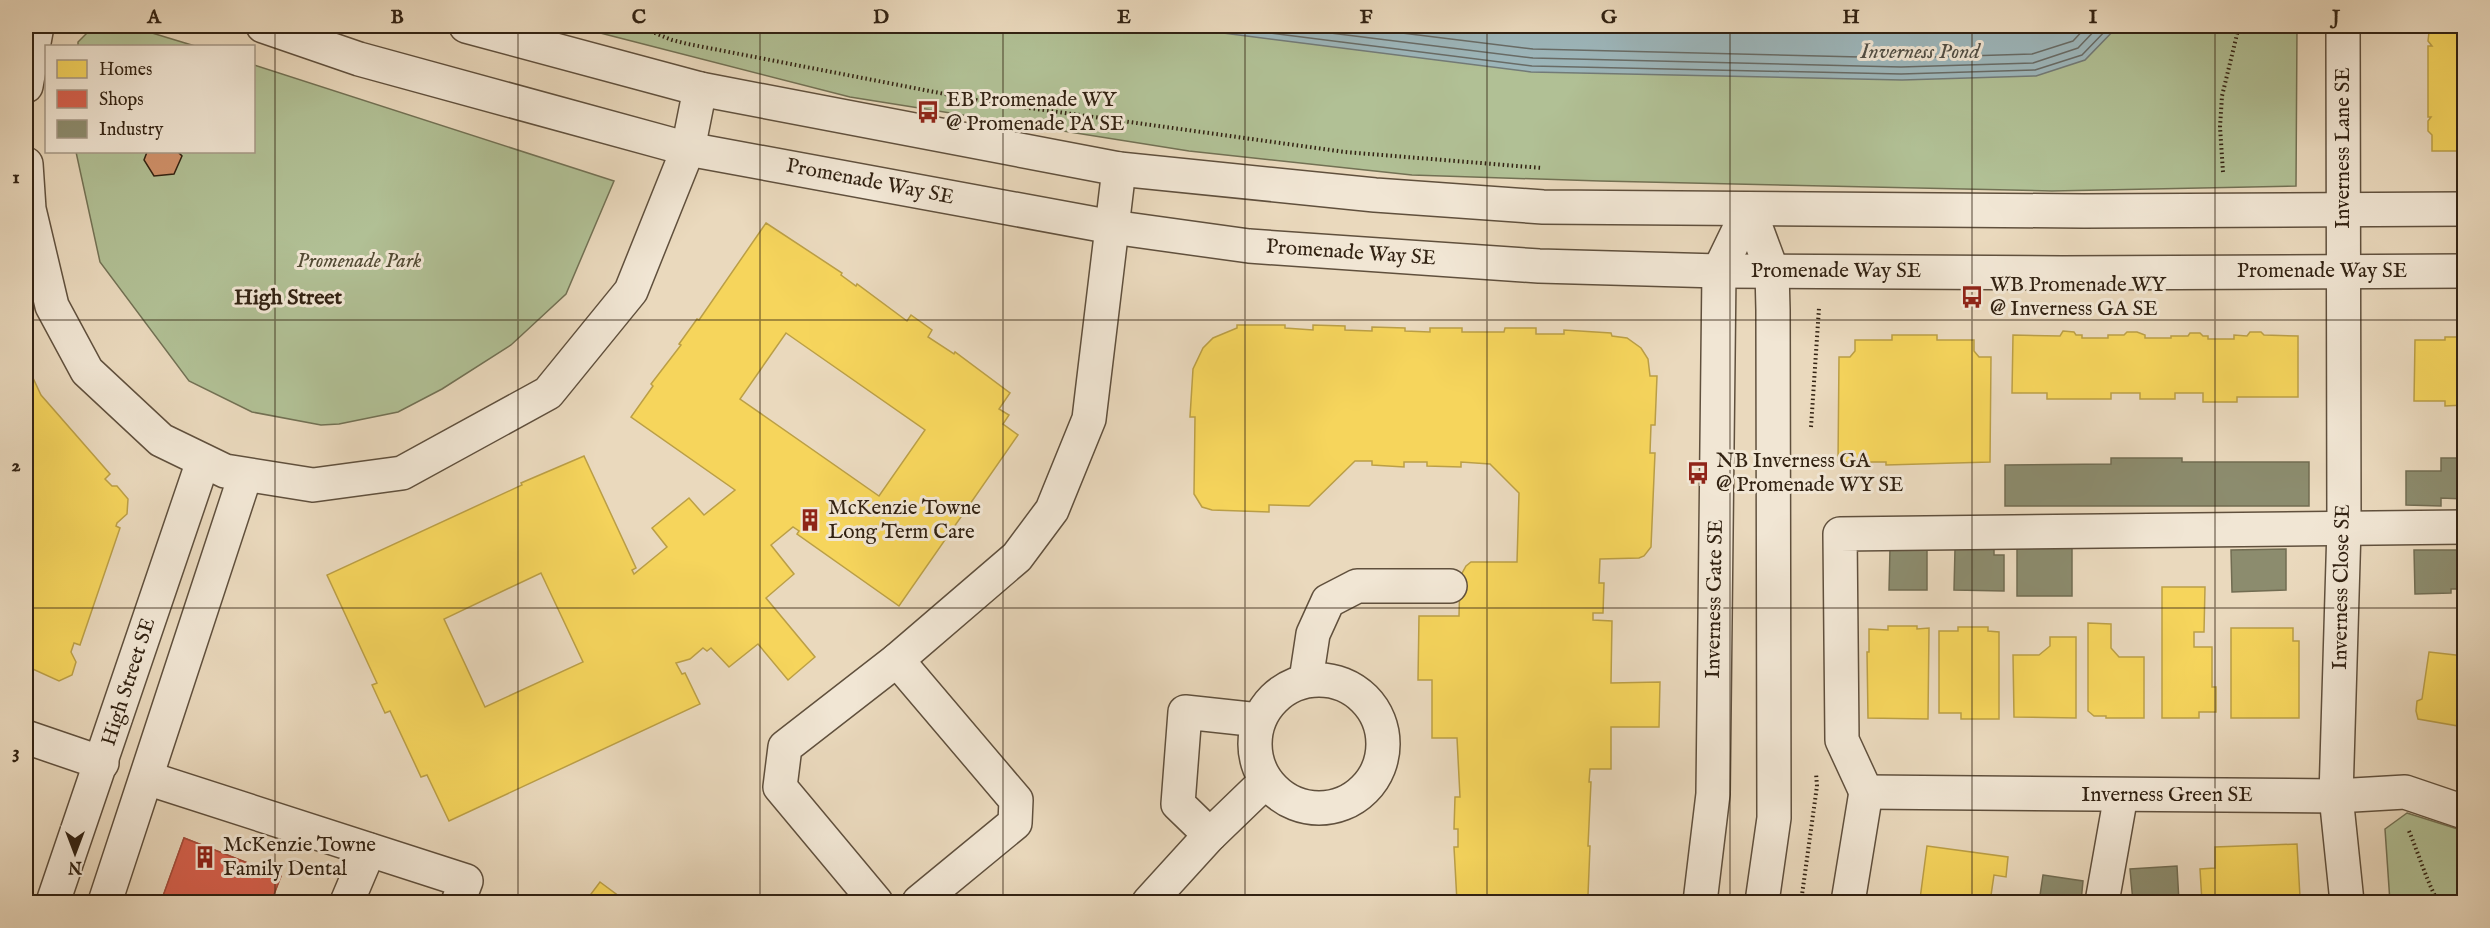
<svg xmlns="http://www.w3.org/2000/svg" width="2490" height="928" viewBox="0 0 2490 928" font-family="'IM FELL English',serif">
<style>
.green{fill:#b1c095;stroke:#727154;stroke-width:1.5}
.water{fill:#9db7bc;stroke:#727b78;stroke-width:1.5}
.homes{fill:#f6d55c;stroke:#bb9f46;stroke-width:1.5;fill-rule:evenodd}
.shops{fill:#d6604d;stroke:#a54d3b;stroke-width:1.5}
.industry{fill:#8c8c6e;stroke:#716c52;stroke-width:1.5}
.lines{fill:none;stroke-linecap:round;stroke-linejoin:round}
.shore{stroke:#686c67;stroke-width:1.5}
.building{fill:#d0916a;stroke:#322212;stroke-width:1.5}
.minor-casing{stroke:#60503d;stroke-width:36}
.path{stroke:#322212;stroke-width:4;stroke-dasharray:1.5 3;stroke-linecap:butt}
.minor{stroke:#f1e6d4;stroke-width:33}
.grid{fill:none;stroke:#322212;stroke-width:1.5;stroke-opacity:0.55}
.labels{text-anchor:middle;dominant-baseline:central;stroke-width:6;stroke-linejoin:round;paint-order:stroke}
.poi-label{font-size:21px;fill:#322212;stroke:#f1e6d4;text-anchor:start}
.street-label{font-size:21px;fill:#322212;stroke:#f1e6d4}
.park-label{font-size:21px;font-style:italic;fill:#524a33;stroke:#f1e6d4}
.water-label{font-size:22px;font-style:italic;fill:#524f45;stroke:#f1e6d4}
.neighbourhood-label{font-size:22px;font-weight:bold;fill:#322212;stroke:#f1e6d4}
.neatline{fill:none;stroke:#322212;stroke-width:2}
.grid-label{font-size:20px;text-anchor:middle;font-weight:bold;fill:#322212}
</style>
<rect width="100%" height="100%" fill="#ead9bd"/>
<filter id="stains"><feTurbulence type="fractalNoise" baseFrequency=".00333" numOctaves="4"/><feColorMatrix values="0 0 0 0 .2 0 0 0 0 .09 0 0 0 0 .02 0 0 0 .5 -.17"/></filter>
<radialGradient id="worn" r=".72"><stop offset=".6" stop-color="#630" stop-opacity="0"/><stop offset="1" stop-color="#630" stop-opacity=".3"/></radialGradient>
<g class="green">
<polygon points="94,26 129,26 195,46 78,46 78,42"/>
<polygon points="573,26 2297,26 2296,186 2052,191 1600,181 1412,175 1189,151 850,97"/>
<polygon points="254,65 614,181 566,294 511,345 442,389 398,412 339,424 321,425 252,412 189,381 100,262 76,152 254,152"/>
<polygon points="2407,813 2464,831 2464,902 2390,902 2385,829"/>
</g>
<polygon class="water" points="1168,26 2118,26 2085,60 2036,76 1902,80 1531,72"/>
<g class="homes">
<polygon points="2432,26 2464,26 2464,151 2432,151 2432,135 2428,131 2428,121 2431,117 2428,117 2428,46 2432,46 2428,41 2429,32"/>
<path d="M 766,223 L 842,273 L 841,275 L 856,286 L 857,284 L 907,321 L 911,315 L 932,330 L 928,337 L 954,354 L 955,352 L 1010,393 L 999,409 L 1009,415 L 1003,424 L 1018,435 L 899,606 L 797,534 L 799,531 L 793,527 L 771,545 L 794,574 L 766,598 L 815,657 L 788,680 L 758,644 L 729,667 L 711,648 L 707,651 L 703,648 L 690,659 L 676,663 L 682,674 L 685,673 L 700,704 L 449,821 L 427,775 L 421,777 L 390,711 L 385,713 L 372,685 L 377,683 L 327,575 L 522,485 L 521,483 L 584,456 L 636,568 L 632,570 L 634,574 L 667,547 L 652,528 L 689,498 L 704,515 L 735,490 L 631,417 L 653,386 L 651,384 L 681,345 L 679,344 L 697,319 L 699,320 ZM 786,333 L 925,430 L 879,496 L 740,399 ZM 541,573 L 583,662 L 485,707 L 444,619 Z"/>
<polygon points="1237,325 1285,325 1285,328 1313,330 1313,325 1345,326 1345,330 1372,331 1372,327 1405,328 1405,331 1430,332 1430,328 1462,328 1462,332 1504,332 1505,328 1536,328 1536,334 1564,334 1564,330 1611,333 1612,336 1627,338 1641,348 1648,359 1650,376 1657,376 1655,425 1651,425 1650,453 1655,453 1651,547 1644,556 1639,558 1600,559 1599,583 1604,583 1603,613 1593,613 1593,620 1612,621 1611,683 1660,682 1659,727 1611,727 1611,769 1590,769 1589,782 1591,782 1588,846 1590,846 1588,895 1590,895 1590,902 1457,902 1454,847 1458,847 1458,829 1454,829 1455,797 1460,797 1457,738 1432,738 1432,680 1418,680 1419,616 1459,616 1460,577 1466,566 1471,562 1517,562 1519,493 1490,464 1461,462 1461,467 1427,466 1427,462 1404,462 1404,467 1372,465 1372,461 1355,461 1309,506 1269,505 1269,512 1212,510 1202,507 1194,494 1195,417 1190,417 1193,369 1203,348 1213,338 1237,328"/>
<polygon points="2063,331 2074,332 2076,335 2082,335 2082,338 2108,338 2108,335 2124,335 2127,332 2137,332 2145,335 2145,338 2171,338 2171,336 2188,336 2190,333 2200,333 2203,336 2208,336 2208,339 2234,339 2234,335 2247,336 2250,332 2261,332 2264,335 2298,336 2298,397 2237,397 2237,402 2203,402 2203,393 2175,393 2175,399 2140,399 2140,393 2111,393 2111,399 2047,399 2047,393 2012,393 2013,335 2060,336"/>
<polygon points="1892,335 1937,335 1937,340 1974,340 1974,351 1979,357 1991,357 1990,462 1886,465 1886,462 1838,462 1839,357 1850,357 1855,351 1855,340 1892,340"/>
<polygon points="2445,337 2464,337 2464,405 2445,406 2445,401 2414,401 2415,340 2445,340"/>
<polygon points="26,363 41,395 110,474 105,479 112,486 117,486 128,499 127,514 117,523 116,526 120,528 80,645 74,643 71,652 76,662 72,675 59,681 26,666"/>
<polygon points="2162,587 2205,587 2204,632 2194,632 2194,647 2212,647 2212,687 2216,687 2216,712 2199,712 2199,718 2162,718"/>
<polygon points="2088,623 2111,624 2111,648 2119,657 2144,657 2144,718 2106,718 2106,716 2094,716 2088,711"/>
<polygon points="1888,626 1917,626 1917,629 1929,628 1928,719 1868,718 1867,652 1869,652 1869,629 1888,630"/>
<polygon points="1958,627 1988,627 1988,631 1999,632 1999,719 1961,719 1961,713 1939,713 1939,631 1958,631"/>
<polygon points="2231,628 2293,628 2293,641 2299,641 2299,718 2231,718"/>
<polygon points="2050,637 2076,637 2076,718 2014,717 2013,655 2039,655 2050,646"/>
<polygon points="2429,652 2464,656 2464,727 2418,719 2416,711 2417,701 2422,699"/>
<polygon points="2297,844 2300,897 2202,902 2200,869 2215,868 2215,847"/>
<polygon points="1927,846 2008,857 2006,877 1994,875 1990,902 1950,902 1920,899"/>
<polygon points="600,882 623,899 624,897 631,902 585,902"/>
</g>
<g class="shops">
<polygon points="184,838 281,876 271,902 161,902"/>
<polygon points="184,838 281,876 271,902 184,902 163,896"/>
</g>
<g class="industry">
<polygon points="2111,458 2182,458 2182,462 2309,462 2309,506 2005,506 2005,465 2111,464"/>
<polygon points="2441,458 2464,458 2464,499 2441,498 2441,506 2406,505 2406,471 2441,471"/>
<rect x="2017" y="547" width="55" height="49"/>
<polygon points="1890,549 1927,550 1927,590 1889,590"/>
<polygon points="1955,549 1994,549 1994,555 2004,555 2004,591 1954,590"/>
<polygon points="2286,549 2286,590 2232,592 2231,550"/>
<polygon points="2414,550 2464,550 2464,589 2451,589 2451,593 2415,594"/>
<polygon points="2177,866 2179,902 2133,902 2130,869"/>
<polygon points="2043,875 2083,881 2081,902 2039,902"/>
</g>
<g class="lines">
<g class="shore">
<polyline points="1214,26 1532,66 1901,74 2035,70 2082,55 2110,26"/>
<polyline points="1274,26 1533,58 1901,67 2033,63 2078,48 2099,26"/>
<polyline points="1345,26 1533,49 1901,58 2032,54 2073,41 2087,26"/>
</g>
</g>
<polygon class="building" points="147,152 178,152 182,156 174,174 154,176 144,160"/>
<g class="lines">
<g class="minor-casing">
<g id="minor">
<polyline points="263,26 359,59 688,149 1112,227 1249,246 1539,266 1719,271 2062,273 2464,271"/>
<polyline points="466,26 700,89 1119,169 1375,195 1543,207 2084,211 2464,209"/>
<polyline points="2343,26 2344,528 2336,796 2347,902"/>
<polyline points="26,86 37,26"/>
<polyline points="26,164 29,209 52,306 87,371 161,440 225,471 313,485 402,473 548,393 631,291 688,149 700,89"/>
<polyline points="1749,209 1772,271 1773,310 1774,818 1762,902"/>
<polyline points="897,660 1016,800 1015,823 919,902"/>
<polyline points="1306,680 1313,634 1328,601 1357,586 1450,586"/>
<circle cx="1319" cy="744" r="64"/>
<polyline points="26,737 102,763"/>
<polyline points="147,778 466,881 458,902"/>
<polyline points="1866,792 1842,740 1840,534 2464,527"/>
<polyline points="1866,792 2336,796 2405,792 2464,812"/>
<polyline points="1210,835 1178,804 1185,712 1259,720"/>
<polyline points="53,902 203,461"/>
<polyline points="105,902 245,476"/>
<polyline points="347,902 369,850"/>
<polyline points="876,902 780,787 785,747 897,660 1017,557 1052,510 1089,419 1119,169"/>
<polyline points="1149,902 1210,835 1266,781"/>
<polyline points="1700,902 1713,794 1719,271 1749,209"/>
<polyline points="1848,902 1866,792"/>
<polyline points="2102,902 2121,795"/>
</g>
</g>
<g class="path">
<polyline points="638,26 672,40 688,44 986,102 1345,152 1542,168"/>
<polyline points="2223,172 2220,127 2222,96 2239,26"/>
<polyline points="1811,427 1819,308"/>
<path d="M 2409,831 C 2419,855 2426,879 2438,902"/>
<polyline points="1801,902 1817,786 1816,773"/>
</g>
<use href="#minor" class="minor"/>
</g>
<path class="grid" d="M 275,26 L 275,902M 518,26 L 518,902M 760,26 L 760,902M 1003,26 L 1003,902M 1245,26 L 1245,902M 1487,26 L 1487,902M 1730,26 L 1730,902M 1972,26 L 1972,902M 2215,26 L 2215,902M 26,320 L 2464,320M 26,608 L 2464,608"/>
<defs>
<g id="bus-bare" transform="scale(1.8)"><path d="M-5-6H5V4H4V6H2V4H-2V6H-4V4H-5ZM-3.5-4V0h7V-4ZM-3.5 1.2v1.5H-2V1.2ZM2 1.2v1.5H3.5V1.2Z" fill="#8f2418" stroke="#f1e6d4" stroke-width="2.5" paint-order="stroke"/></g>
<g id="building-bare" transform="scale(1.8)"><path d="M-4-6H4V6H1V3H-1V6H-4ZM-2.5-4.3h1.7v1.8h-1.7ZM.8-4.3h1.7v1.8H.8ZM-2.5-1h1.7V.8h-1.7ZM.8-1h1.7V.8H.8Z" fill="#8f2418" stroke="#f1e6d4" stroke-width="2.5" paint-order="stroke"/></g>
</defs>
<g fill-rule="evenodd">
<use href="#bus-bare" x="928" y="112"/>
<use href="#bus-bare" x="1972" y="297"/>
<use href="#bus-bare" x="1698" y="473"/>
<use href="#building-bare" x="810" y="520"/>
<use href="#building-bare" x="205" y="857"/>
</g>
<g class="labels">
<g class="poi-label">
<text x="946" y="100">EB Promenade WY<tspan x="946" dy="24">@ Promenade PA SE</tspan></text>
<text x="1990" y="285">WB Promenade WY<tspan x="1990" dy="24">@ Inverness GA SE</tspan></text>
<text x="1716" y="461">NB Inverness GA<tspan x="1716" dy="24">@ Promenade WY SE</tspan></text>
<text x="828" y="508">McKenzie Towne<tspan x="828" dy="24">Long Term Care</tspan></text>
<text x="223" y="845">McKenzie Towne<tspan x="223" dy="24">Family Dental</tspan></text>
</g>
<g class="street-label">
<text transform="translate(2343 148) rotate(-90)">Inverness Lane SE</text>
<text transform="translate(870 182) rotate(11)">Promenade Way SE</text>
<text transform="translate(1351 253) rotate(4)">Promenade Way SE</text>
<text x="1836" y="271">Promenade Way SE</text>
<text x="2322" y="271">Promenade Way SE</text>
<text transform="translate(2342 587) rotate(-89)">Inverness Close SE</text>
<text transform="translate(1715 599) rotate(-89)">Inverness Gate SE</text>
<text transform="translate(129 682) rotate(-72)">High Street SE</text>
<text x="2167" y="795">Inverness Green SE</text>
</g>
<g class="park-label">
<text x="359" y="261">Promenade Park</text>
</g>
<g class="water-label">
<text x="1920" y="52">Inverness Pond</text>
</g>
<g class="neighbourhood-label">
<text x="288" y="298">High Street</text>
</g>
</g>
<rect width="2490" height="928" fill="none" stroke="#ead9bd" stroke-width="66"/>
<rect x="45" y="45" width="210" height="108" fill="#f1e6d4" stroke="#a59886" stroke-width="1.5"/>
<rect x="57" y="60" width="30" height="18" fill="#f6d55c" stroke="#a59886" stroke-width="1.5"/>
<text x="99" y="75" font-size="18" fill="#322212">Homes</text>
<rect x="57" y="90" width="30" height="18" fill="#d6604d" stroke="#a59886" stroke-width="1.5"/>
<text x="99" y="105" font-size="18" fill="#322212">Shops</text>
<rect x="57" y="120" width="30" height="18" fill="#8c8c6e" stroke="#a59886" stroke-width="1.5"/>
<text x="99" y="135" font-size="18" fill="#322212">Industry</text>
<g transform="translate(75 853) rotate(180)" stroke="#f1e6d4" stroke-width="4.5" paint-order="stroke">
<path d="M0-4.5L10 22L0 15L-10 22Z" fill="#322212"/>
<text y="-9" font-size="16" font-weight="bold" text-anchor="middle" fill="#322212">N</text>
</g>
<rect x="33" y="33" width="2424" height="862" class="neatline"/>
<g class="grid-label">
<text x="154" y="23">A</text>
<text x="397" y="23">B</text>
<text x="639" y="23">C</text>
<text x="881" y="23">D</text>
<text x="1124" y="23">E</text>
<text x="1366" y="23">F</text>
<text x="1609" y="23">G</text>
<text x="1851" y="23">H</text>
<text x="2093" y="23">I</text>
<text x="2336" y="23">J</text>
<text x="16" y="183">1</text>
<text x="16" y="471">2</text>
<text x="16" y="758">3</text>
</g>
<rect width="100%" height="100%" filter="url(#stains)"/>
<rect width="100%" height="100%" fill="url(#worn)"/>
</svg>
